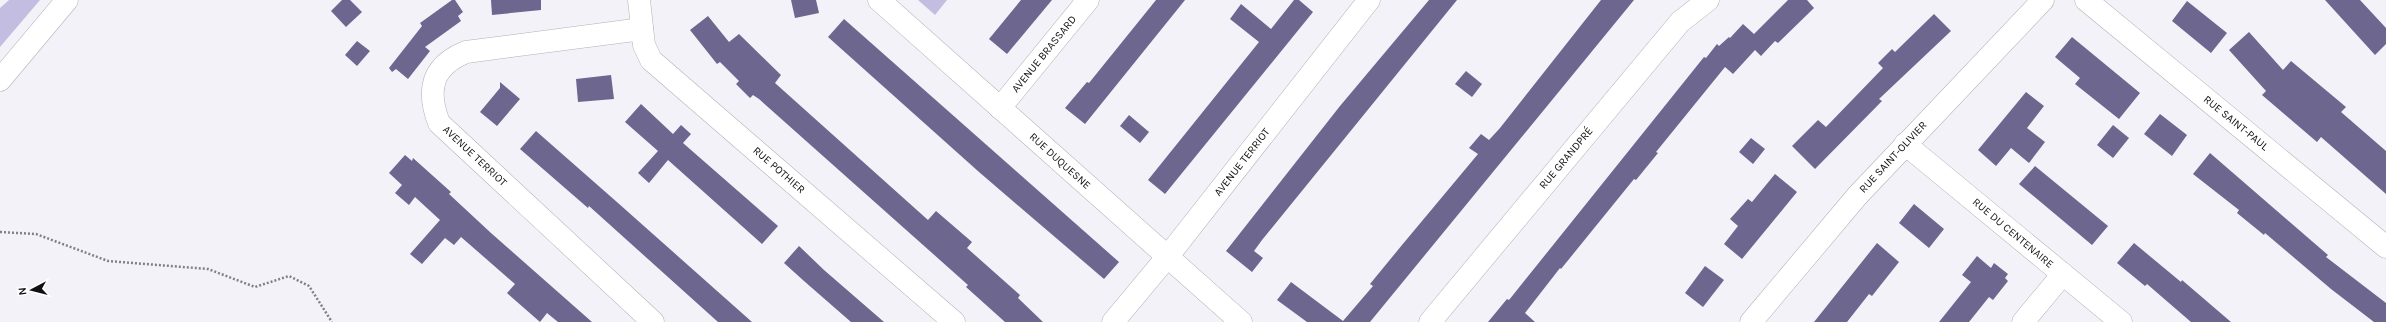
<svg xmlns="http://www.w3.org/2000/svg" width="2386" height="322" viewBox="0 0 2386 322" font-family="Karla,sans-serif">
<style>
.green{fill:#c2bde1}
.building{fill:#6d668e}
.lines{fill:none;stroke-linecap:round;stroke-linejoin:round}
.minor-casing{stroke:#b1b1b6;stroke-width:23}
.path{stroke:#818085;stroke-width:2.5;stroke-dasharray:2 2;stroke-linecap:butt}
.minor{stroke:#fff;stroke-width:22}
.labels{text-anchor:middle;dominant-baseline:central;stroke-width:3.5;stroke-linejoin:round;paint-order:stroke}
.street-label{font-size:11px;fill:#101012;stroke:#fff}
</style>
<rect width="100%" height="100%" fill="#f3f2f9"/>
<g class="green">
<polygon points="9,0 40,0 0,47 0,8"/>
<polygon points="918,0 947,0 935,15"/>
</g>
<g class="building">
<polygon points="342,0 350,0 362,12 346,27 331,11"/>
<polygon points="452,0 455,0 463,12 458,16 461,21 425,47 430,51 408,79 396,69 392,72 389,68 422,26 420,23"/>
<polygon points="491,0 541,0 541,10 492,15"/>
<polygon points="791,0 816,0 819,13 795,18"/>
<polygon points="1021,0 1052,0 1007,54 989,39"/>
<polygon points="1156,0 1185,0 1085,124 1065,108 1087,82 1089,83"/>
<polygon points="1294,0 1299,0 1313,12 1165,194 1148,180 1259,42 1230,19 1241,4 1271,29"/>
<polygon points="1429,0 1457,0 1262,240 1254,251 1263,258 1252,272 1226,251 1340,106"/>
<polygon points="1601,0 1634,0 1370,322 1307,322 1277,300 1291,282 1343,321 1373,286 1370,284 1402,245 1478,154 1469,148 1481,134 1489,140 1500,128"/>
<polygon points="1788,0 1807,0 1814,8 1778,43 1775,41 1761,56 1755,50 1733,74 1725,67 1656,152 1658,153 1636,180 1634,179 1561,269 1560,268 1525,313 1535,322 1488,322 1507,299 1509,300 1704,57 1706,58 1717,44 1719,46 1729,37 1730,38 1743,24 1754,34"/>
<polygon points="2325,0 2360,0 2386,28 2386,44 2375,55"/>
<polygon points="2187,1 2227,33 2211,53 2172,21"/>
<polygon points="1934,14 1951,31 1879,99 1882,101 1815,169 1792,146 1818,120 1826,127 1883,68 1878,63 1892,49 1895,52"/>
<polygon points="708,16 729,42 739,34 781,75 775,83 928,220 936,211 972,242 967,248 1020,295 1018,298 1043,322 1005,322 966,287 968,285 759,99 753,95 750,98 736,84 739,81 720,62 717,64 690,30"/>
<polygon points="844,19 1119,262 1104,279 979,172 828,37"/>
<polygon points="2249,32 2283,70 2291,61 2346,107 2341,112 2386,151 2386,194 2321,137 2317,142 2262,95 2266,91 2229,50"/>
<polygon points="2072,37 2140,93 2119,119 2075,84 2080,78 2055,57"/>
<polygon points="357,41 370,51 357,66 345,55"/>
<polygon points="1466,71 1482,84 1472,97 1455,84"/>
<polygon points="611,75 614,99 578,102 576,79"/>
<polygon points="500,82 520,99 497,126 480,112 500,88"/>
<polygon points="2026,92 2044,106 2027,128 2045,142 2029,163 2011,148 1996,166 1978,150"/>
<polygon points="641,104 673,134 681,125 691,134 683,143 778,226 762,244 668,160 649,183 638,173 658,151 625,122"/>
<polygon points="2160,114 2187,135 2172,156 2144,134"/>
<polygon points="1129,115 1149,132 1140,143 1120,126"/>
<polygon points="2113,125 2129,138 2113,158 2097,145"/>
<polygon points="536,131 618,203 752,322 718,322 589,206 588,208 520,149"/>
<polygon points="1751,138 1765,149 1753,164 1739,152"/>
<polygon points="2210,153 2328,255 2326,257 2386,303 2386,322 2374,322 2331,289 2265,233 2264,235 2237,213 2239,210 2193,174"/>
<polygon points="405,155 412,161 413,158 451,192 449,194 491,233 592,322 558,322 547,313 540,322 507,293 515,284 461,237 454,245 445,238 422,264 410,254 440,220 415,197 409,205 395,193 402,185 389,173"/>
<polygon points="2035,166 2108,226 2092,245 2019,184"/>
<polygon points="1775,174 1797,192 1742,259 1724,244 1738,226 1730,219 1748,199 1752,202"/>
<polygon points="1914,204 1944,229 1929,248 1899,223"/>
<polygon points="1877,243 1899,262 1872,296 1869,294 1847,322 1814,322"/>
<polygon points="2134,243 2181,282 2182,280 2231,322 2191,322 2147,284 2145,286 2117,263"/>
<polygon points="799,246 824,270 884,322 851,322 804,281 784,263"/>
<polygon points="1977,256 1991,268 1994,263 2008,274 2005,278 2008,281 1993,300 1989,297 1969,322 1939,322 1971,282 1962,275"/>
<polygon points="1705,266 1724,280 1703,307 1685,293"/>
</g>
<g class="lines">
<g class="minor-casing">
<g id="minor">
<polyline points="639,0 644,45 651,60 954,322"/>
<polyline points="879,0 1241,322"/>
<polyline points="2086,0 2386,247"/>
<path d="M 642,29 L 466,52 C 432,66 426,89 439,123 L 653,322"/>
<polyline points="0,80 67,0"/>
<polyline points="1000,108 1088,0"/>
<polyline points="1905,144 2121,322"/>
<polyline points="1113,322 1168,256 1369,0"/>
<polyline points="1430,322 1680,22 1708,0"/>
<polyline points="1751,322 1858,195 2043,0"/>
<polyline points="2023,322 2063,274"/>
</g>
</g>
<polyline class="path" points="0,232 36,234 108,261 208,269 255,287 289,276 309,286 332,322"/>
<use href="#minor" class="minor"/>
</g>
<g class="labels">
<g class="street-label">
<text transform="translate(1044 54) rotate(-51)">AVENUE BRASSARD</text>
<text transform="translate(2236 123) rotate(39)">RUE SAINT-PAUL</text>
<text transform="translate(475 156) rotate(43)">AVENUE TERRIOT</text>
<text transform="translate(1893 157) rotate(-47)">RUE SAINT-OLIVIER</text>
<text transform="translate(1566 158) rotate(-50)">RUE GRANDPRÉ</text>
<text transform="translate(1060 161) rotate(42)">RUE DUQUESNE</text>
<text transform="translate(1242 162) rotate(-52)">AVENUE TERRIOT</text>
<text transform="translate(779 170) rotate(41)">RUE POTHIER</text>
<text transform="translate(2013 233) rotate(40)">RUE DU CENTENAIRE</text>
</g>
</g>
<g transform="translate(32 290) rotate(263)" stroke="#ffffff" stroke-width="3" paint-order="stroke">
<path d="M0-3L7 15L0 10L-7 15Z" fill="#101012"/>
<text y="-6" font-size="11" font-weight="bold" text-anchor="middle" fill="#101012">N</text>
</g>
</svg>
